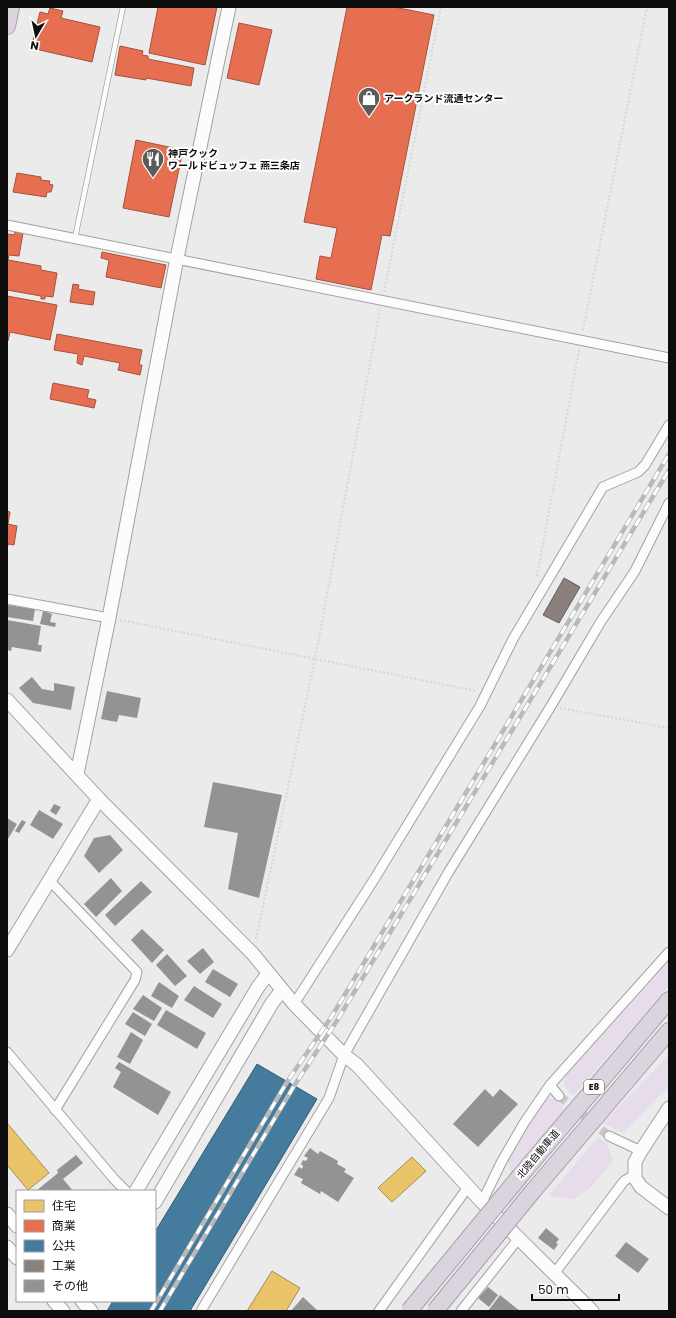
<svg xmlns="http://www.w3.org/2000/svg" width="676" height="1318" viewBox="0 0 676 1318" font-family="Poppins,'Noto Sans JP',sans-serif">
<style>
.green{fill:#e7dcea}
.homes{fill:#e9c46a;stroke:#a78d4e}
.shops{fill:#e76f51;stroke:#a6523d}
.public{fill:#457b9d;stroke:#345a72}
.industry{fill:#8a817c;stroke:#655e5b}
.building{fill:#949394}
.lines{fill:none;stroke-linecap:round;stroke-linejoin:round}
.street-tunnel{stroke:#cbcacb;stroke-width:9;stroke-dasharray:9 4.5;stroke-linecap:butt}
.lane-casing{stroke:#a3a2a3;stroke-width:6}
.street-casing{stroke:#a3a2a3;stroke-width:11}
.secondary-casing{stroke:#a3a2a3;stroke-width:15}
.highway-casing{stroke:#a69da7;stroke-width:18}
.path{stroke:#d8d7d8;stroke-width:2;stroke-dasharray:2 2;stroke-linecap:butt}
.lane{stroke:#fcfcfc;stroke-width:4.5}
.street{stroke:#fcfcfc;stroke-width:9}
.secondary{stroke:#fcfcfc;stroke-width:13}
.highway{stroke:#dbd3de;stroke-width:16}
.rail-casing{stroke:#bab9ba;stroke-width:4.5}
.rail{stroke:#fff;stroke-width:3;stroke-dasharray:9;stroke-linecap:butt}
.highway-bridge-casing{stroke:#a69da7;stroke-width:18;stroke-linecap:butt}
.highway-bridge{stroke:#dbd3de;stroke-width:16}
.labels{text-anchor:middle;dominant-baseline:central;stroke-width:4;stroke-linejoin:round;paint-order:stroke}
.shield{fill:#fff;stroke:#565656;stroke-width:1}
.shield-label{font-size:9px;font-weight:bold;fill:#0e0d0e}
.poi-label{font-size:10px;font-weight:bold;fill:#0e0d0e;stroke:#fff;text-anchor:start}
.street-label{font-size:10px;fill:#0e0d0e;stroke:#fff}
</style>
<rect width="100%" height="100%" fill="#ecebec"/>
<g class="green">
<polygon points="669,961 669,986 573,1096 564,1086 564,1078"/>
<polygon points="669,1055 669,1087 660,1095 623,1133 603,1123"/>
<polygon points="546,1099 556,1099 566,1111 511,1172 507,1159"/>
<polygon points="598,1137 607,1144 613,1161 590,1188 574,1199 548,1196"/>
</g>
<g class="homes">
<polygon points="7,1123 49,1173 28,1190 7,1165"/>
<polygon points="412,1157 426,1171 392,1202 378,1188"/>
<polygon points="272,1271 300,1288 286,1311 247,1311"/>
</g>
<g class="shops">
<polygon points="158,7 217,7 205,65 149,53"/>
<polygon points="347,7 394,7 434,15 390,236 382,235 371,290 316,279 320,256 331,258 337,228 304,222"/>
<polygon points="50,8 63,11 61,18 100,27 92,62 31,48 40,12 48,14"/>
<polygon points="239,23 272,30 259,85 227,78"/>
<polygon points="120,46 143,51 142,55 148,56 148,59 194,68 191,86 146,78 146,80 115,75"/>
<polygon points="136,140 183,150 169,217 123,208"/>
<polygon points="17,173 41,177 41,180 50,181 49,184 53,185 51,192 47,192 46,197 13,192"/>
<polygon points="15,232 23,233 19,256 9,255 8,260 41,266 41,270 57,273 53,297 45,296 45,299 41,299 41,296 7,290 7,234 14,235"/>
<polygon points="102,252 166,265 161,288 106,277 109,260 101,258"/>
<polygon points="73,284 79,285 78,289 95,292 93,305 70,302"/>
<polygon points="7,296 57,305 50,340 10,332 8,341 7,340"/>
<polygon points="57,334 142,350 139,365 142,365 140,375 118,370 120,363 84,356 82,365 77,363 78,354 54,350"/>
<polygon points="53,383 89,390 87,398 96,400 94,408 50,399"/>
<polygon points="7,511 10,512 8,524 17,526 14,545 8,544 7,551"/>
</g>
<polygon class="public" points="257,1064 317,1099 190,1311 107,1311 113,1301 155,1301 155,1232"/>
<polygon class="industry" points="564,578 580,587 559,623 543,615"/>
<g class="building">
<polygon points="7,605 35,609 33,621 7,617"/>
<polygon points="43,611 52,614 50,622 56,623 55,627 40,624"/>
<polygon points="7,620 41,626 38,645 42,645 41,652 12,647 11,651 7,650"/>
<polygon points="32,677 42,689 54,691 54,683 75,687 71,710 33,703 19,688"/>
<polygon points="107,691 141,698 137,718 119,715 117,722 101,719"/>
<polygon points="213,782 282,795 259,898 228,889 238,833 204,827"/>
<polygon points="54,804 61,807 56,815 50,811"/>
<polygon points="39,810 63,824 53,839 30,825"/>
<polygon points="7,818 17,824 8,839 7,839"/>
<polygon points="22,820 26,822 19,833 15,831"/>
<polygon points="110,835 123,850 99,873 84,856 94,838"/>
<polygon points="111,878 122,891 96,917 84,904"/>
<polygon points="141,881 152,892 115,926 105,915"/>
<polygon points="142,929 164,950 152,963 131,940"/>
<polygon points="203,948 214,962 200,974 187,961"/>
<polygon points="167,954 187,976 175,986 156,965"/>
<polygon points="213,969 238,984 230,997 205,982"/>
<polygon points="159,982 179,996 172,1008 151,996"/>
<polygon points="194,986 222,1004 213,1018 184,1000"/>
<polygon points="143,995 162,1008 154,1021 133,1009"/>
<polygon points="166,1010 206,1033 197,1049 157,1025"/>
<polygon points="133,1012 152,1024 145,1036 125,1024"/>
<polygon points="131,1032 143,1040 130,1064 117,1057"/>
<polygon points="119,1062 171,1092 158,1115 113,1087 121,1072 115,1068"/>
<polygon points="485,1089 493,1097 500,1089 518,1104 478,1147 453,1124"/>
<polygon points="310,1148 318,1154 320,1151 338,1161 337,1164 346,1169 344,1172 354,1178 338,1202 321,1191 320,1194 301,1183 303,1179 294,1175 299,1167 302,1169 303,1166 301,1164 303,1160 306,1161 308,1158 304,1156"/>
<polygon points="76,1155 83,1163 63,1179 73,1191 36,1191 58,1173 57,1170"/>
<polygon points="546,1228 559,1239 556,1243 558,1244 554,1250 538,1238"/>
<polygon points="626,1242 649,1259 638,1273 615,1256"/>
<polygon points="488,1287 498,1295 489,1307 478,1298"/>
<polygon points="500,1295 520,1311 488,1311"/>
<polygon points="303,1297 318,1311 291,1311"/>
</g>
<g class="lines">
<polyline class="street-tunnel" points="559,1096 609,1136"/>
<g class="lane-casing">
<polyline id="lane" points="75,238 123,7"/>
</g>
<g class="street-casing">
<g id="street">
<polyline points="7,225 669,358"/>
<polyline points="7,599 109,618"/>
<polyline points="50,881 137,972 135,980 55,1110"/>
<polyline points="294,1004 375,878 480,706 513,639 603,487 638,472 645,465 669,425"/>
<polyline points="7,1052 114,1179 126,1191"/>
<polyline points="550,1085 559,1096"/>
<polyline points="609,1136 641,1151"/>
<polyline points="482,1202 502,1161 524,1123 550,1085 669,952"/>
<polyline points="554,1274 624,1181 629,1178 635,1175"/>
<polyline points="201,1311 329,1098 344,1055 448,873 551,706 600,623 635,571 669,503"/>
<polyline points="379,1311 468,1187"/>
<polyline points="461,1311 519,1238"/>
</g>
</g>
<g class="secondary-casing">
<g id="secondary">
<polyline points="7,700 99,799 253,954 294,1004 344,1055 357,1065 482,1202 592,1311"/>
<polyline points="77,774 109,618 177,258 229,7"/>
<polyline points="7,950 99,799"/>
<polyline points="669,1108 641,1151 635,1162 635,1178 641,1187 669,1208"/>
<polyline points="136,1191 258,987 268,974"/>
<polyline points="155,1202 272,1003 282,990"/>
<polyline points="7,1214 17,1226"/>
<polyline points="7,1247 17,1258"/>
<polyline points="54,1301 63,1311"/>
<polyline points="82,1301 91,1311"/>
</g>
</g>
<g class="highway-casing">
<g id="highway">
<polyline points="7,26 11,7"/>
<polyline points="520,1176 669,1000"/>
<polyline points="533,1191 669,1031"/>
</g>
</g>
<g class="path">
<polyline points="384,292 441,7"/>
<polyline points="583,330 647,7"/>
<polyline points="537,576 579,350"/>
<polyline points="120,620 476,691"/>
<polyline points="560,708 669,728"/>
<polyline points="256,939 315,659 380,310"/>
</g>
<use href="#lane" class="lane"/>
<use href="#street" class="street"/>
<use href="#secondary" class="secondary"/>
<use href="#highway" class="highway"/>
<g class="rail-casing">
<g id="rail">
<polyline points="151,1311 287,1082 332,1016 669,454"/>
<polyline points="160,1311 294,1086 338,1019 669,470"/>
</g>
</g>
<use href="#rail" class="rail"/>
<g class="highway-bridge-casing">
<g id="highway-bridge">
<polyline points="409,1311 520,1176"/>
<polyline points="435,1311 533,1191"/>
</g>
</g>
<use href="#highway-bridge" class="highway-bridge"/>
</g>
<defs>
<g id="shop-pin" transform="scale(1.15)"><path d="M0 17L-7.5 6A9.5 9.5 0 1 1 7.5 6Z" fill="#5c5b5c" stroke="#fff"/><path d="M-5-2.5h2.3a2.7 3.5 0 0 1 5.4 0H5L5.5 6h-11ZM-1.5-2.5h3a1.5 2.3 0 0 0-3 0Z" fill="#fff"/></g>
<g id="restaurant-pin" transform="scale(1.15)"><path d="M0 17L-7.5 6A9.5 9.5 0 1 1 7.5 6Z" fill="#5c5b5c" stroke="#fff"/><path d="M-5-6h1v4h1v-4h1v4h1v-4h1v5L-1.5 .5V6h-2V.5L-5-1ZM5-6V6H3V1.5H1.5Q1.5-4 5-6Z" fill="#fff"/></g>
</defs>
<g fill-rule="evenodd">
<use href="#shop-pin" x="369" y="98"/>
<use href="#restaurant-pin" x="153" y="159"/>
</g>
<g class="labels">
<rect class="shield" x="584" y="1080" width="20" height="14" rx="3"/>
<g class="shield-label">
<text x="594" y="1087">E8</text>
</g>
<g class="poi-label">
<text x="384" y="98">アークランド流通センター</text>
<text x="168" y="153">神戸クック<tspan x="168" dy="12">ワールドビュッフェ 燕三条店</tspan></text>
</g>
<g class="street-label">
<text transform="translate(538 1154) rotate(-50)">北陸自動車道</text>
</g>
</g>
<rect width="676" height="1318" fill="none" stroke="#0e0d0e" stroke-width="16"/>
<rect x="16" y="1190" width="140" height="112" fill="#ffffff" stroke="#9f9e9f"/>
<rect x="24" y="1200" width="20" height="12" fill="#e9c46a" stroke="#9f9e9f"/>
<text x="52" y="1210" font-size="12" fill="#0e0d0e">住宅</text>
<rect x="24" y="1220" width="20" height="12" fill="#e76f51" stroke="#9f9e9f"/>
<text x="52" y="1230" font-size="12" fill="#0e0d0e">商業</text>
<rect x="24" y="1240" width="20" height="12" fill="#457b9d" stroke="#9f9e9f"/>
<text x="52" y="1250" font-size="12" fill="#0e0d0e">公共</text>
<rect x="24" y="1260" width="20" height="12" fill="#8a817c" stroke="#9f9e9f"/>
<text x="52" y="1270" font-size="12" fill="#0e0d0e">工業</text>
<rect x="24" y="1280" width="20" height="12" fill="#949394" stroke="#9f9e9f"/>
<text x="52" y="1290" font-size="12" fill="#0e0d0e">その他</text>
<g transform="translate(36 36) rotate(189)" stroke="#ffffff" stroke-width="3" paint-order="stroke">
<path d="M0-3L7 15L0 10L-7 15Z" fill="#0e0d0e"/>
<text y="-6" font-size="11" font-weight="bold" text-anchor="middle" fill="#0e0d0e">N</text>
</g>
<path d="M532 1294v6h87v-6" fill="none" stroke="#0e0d0e" stroke-width="2"/>
<text x="538" y="1294" font-size="12" fill="#0e0d0e" stroke="#ffffff" stroke-width="3" paint-order="stroke">50 m</text>
</svg>
